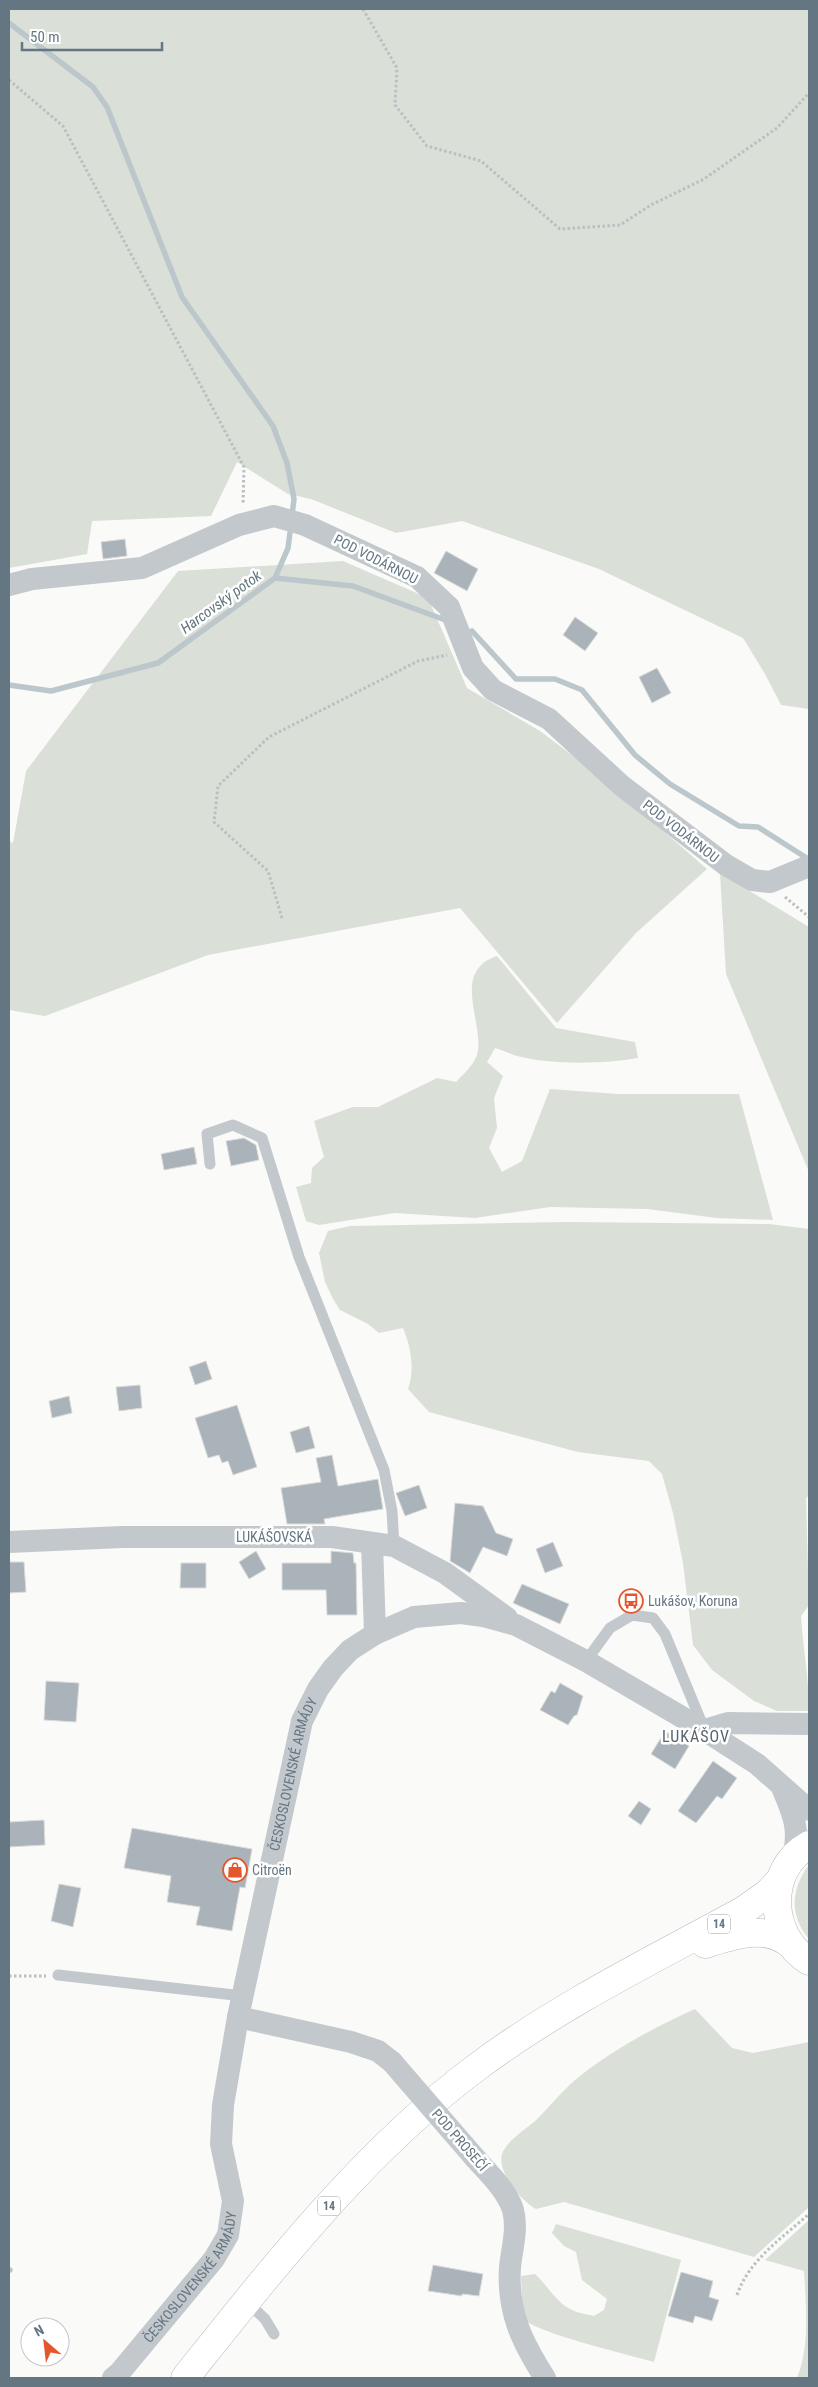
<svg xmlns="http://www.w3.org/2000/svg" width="818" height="2387" viewBox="0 0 818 2387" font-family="'Roboto Condensed',sans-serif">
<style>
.green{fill:#dadfd7}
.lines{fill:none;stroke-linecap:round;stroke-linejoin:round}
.stream{stroke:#bbc7cb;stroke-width:5.5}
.building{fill:#aab3b9;stroke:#dcdcda}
.primary-casing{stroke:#b5babe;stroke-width:29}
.path{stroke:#bbbfc2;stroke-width:3;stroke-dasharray:2.5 2.5;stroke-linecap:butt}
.lane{stroke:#c3c8cc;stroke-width:11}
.street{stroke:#c3c8cc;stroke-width:22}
.primary{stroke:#fff;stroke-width:28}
.street-bridge{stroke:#c3c8cc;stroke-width:22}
.labels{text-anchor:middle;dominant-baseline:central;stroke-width:5;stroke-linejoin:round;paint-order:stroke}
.shield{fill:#fff;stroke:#939fa8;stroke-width:1}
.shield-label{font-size:12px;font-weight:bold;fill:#657683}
.street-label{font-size:14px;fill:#657683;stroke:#fff}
.poi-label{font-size:14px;fill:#657683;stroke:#fff;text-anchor:start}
.water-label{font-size:15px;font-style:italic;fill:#60757c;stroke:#fff}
.quarter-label{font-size:16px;letter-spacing:1px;fill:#57646e;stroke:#fff}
</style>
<rect width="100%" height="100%" fill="#fafaf8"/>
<g class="green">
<polygon points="9,9 809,9 809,709 781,705 765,674 743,638 599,569 462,521 396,533 311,499 288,494 237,462 211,516 92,521 87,554 9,568"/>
<polygon points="343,561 428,598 467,688 540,731 601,777 707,869 636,933 557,1023 460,908 208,955 45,1016 9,1010 9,841 13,843 26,771 178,571"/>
<polygon points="720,873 809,927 809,1172 726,974"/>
<path d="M 497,956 L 556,1028 L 635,1042 L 638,1058 C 603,1064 552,1065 517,1056 C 510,1054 502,1050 495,1048 L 487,1062 L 503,1076 L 494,1098 L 497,1128 L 489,1148 L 502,1172 L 522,1161 L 550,1089 L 618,1094 L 739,1094 L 773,1220 L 717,1218 L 647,1209 L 550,1207 L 475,1218 L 395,1213 L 319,1225 L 306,1221 L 296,1187 L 311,1183 L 312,1168 L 324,1157 L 314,1121 L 353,1107 L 378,1107 L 437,1078 L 456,1082 C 464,1074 476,1063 478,1051 C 482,1018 452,971 497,956 Z"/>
<path d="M 568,1222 L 769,1224 L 809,1229 L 809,1494 L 806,1499 L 809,1605 L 801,1616 C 803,1648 809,1679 809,1711 L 777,1711 L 754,1701 L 712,1670 L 693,1645 L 683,1563 L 673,1513 L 662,1474 L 649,1461 L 578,1452 L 429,1412 L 408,1389 C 415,1370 411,1347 403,1328 L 379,1333 L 368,1324 L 340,1310 L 333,1299 L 325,1282 L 319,1253 L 328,1231 L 350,1226 Z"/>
<path d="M 809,1865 L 809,1939 C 789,1916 791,1888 809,1865 Z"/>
<path d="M 695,2009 L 732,2048 L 753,2053 L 809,2042 L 809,2207 L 754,2257 L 564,2202 L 536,2209 C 521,2201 497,2172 502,2154 C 506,2142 524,2130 534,2122 C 548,2109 560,2093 574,2081 C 610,2051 653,2028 695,2009 Z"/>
<path d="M 809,2220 L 809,2378 L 797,2378 C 810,2347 806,2305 804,2271 L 765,2260 Z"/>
<path d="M 556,2224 L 681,2260 L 654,2362 C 631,2355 534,2333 523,2318 L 521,2276 L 535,2274 C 547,2285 556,2302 570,2309 C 577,2313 586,2314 594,2316 L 604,2310 L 607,2299 L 582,2280 L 576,2252 L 564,2246 L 552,2233 Z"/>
</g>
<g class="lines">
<g class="stream">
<polyline points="9,23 93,87 107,107 182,297 273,426 287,463 294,499 292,515"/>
<polyline points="275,578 288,548 291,525"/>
<polyline points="472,631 516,679 555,679 582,690 635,755 670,784 739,826 758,827 805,857"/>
<polyline points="9,685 51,691 158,663 275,578 353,586 448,621"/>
<polyline points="9,2270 10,2270"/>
</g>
</g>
<g class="building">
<polygon points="125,539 127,556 103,559 101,542"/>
<polygon points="446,551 478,569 467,591 434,573"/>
<polygon points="575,617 598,633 585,651 563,635"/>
<polygon points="657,668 671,693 652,703 639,677"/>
<polygon points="244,1138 256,1145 259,1160 231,1166 226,1141"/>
<polygon points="194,1147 197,1164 164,1170 161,1154"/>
<polygon points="206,1361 212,1379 195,1385 189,1367"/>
<polygon points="140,1385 142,1408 119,1411 116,1387"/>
<polygon points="69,1396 72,1413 52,1418 49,1401"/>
<polygon points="237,1405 257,1467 233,1475 228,1461 222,1463 219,1455 208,1458 195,1418"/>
<polygon points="309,1426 315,1448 296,1453 290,1432"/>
<polygon points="332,1455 338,1486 378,1479 383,1509 324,1519 325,1524 287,1524 281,1488 321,1482 316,1458"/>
<polygon points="419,1485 427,1508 405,1516 396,1493"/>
<polygon points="455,1503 483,1506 496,1533 513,1539 507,1556 483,1547 470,1573 450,1561"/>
<polygon points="553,1542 563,1566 545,1573 536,1549"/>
<polygon points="256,1551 266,1569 249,1579 239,1562"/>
<polygon points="331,1551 353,1553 354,1563 356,1563 357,1615 327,1615 326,1590 282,1590 282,1563 331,1563"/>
<polygon points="9,1562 24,1562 26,1592 9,1593"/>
<polygon points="181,1563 206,1563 206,1588 180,1588"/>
<polygon points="522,1584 569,1604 560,1624 513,1603"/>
<polygon points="46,1681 79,1683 76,1722 44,1720"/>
<polygon points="560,1683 583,1696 577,1715 574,1716 568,1725 540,1710 551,1691 555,1693"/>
<polygon points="665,1731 689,1746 675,1769 651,1754"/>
<polygon points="713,1761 737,1778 722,1799 717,1796 696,1823 678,1811"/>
<polygon points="639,1801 651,1809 641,1825 628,1816"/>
<polygon points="44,1820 45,1845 9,1847 9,1822"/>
<polygon points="132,1828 252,1849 245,1888 240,1887 232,1931 196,1925 200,1907 167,1902 171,1876 124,1868"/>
<polygon points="59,1884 81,1888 73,1927 51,1921"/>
<polygon points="433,2265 483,2274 479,2296 462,2294 462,2296 428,2291"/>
<polygon points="681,2272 713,2281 709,2297 719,2300 712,2321 695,2316 693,2323 668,2316"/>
</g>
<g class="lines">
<g class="primary-casing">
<g id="primary">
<path d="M 809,1845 C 765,1869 768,1936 809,1961"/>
<path d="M 705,1944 C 732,1936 764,1924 789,1943"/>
<path d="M 185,2378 C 273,2268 363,2152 477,2067 C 560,2005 653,1960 744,1910 L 767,1894 L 780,1880"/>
</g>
</g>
<g class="path">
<polyline points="363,9 397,68 395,105 427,146 481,161 560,229 620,225 651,205 704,179 777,128 809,93"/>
<polyline points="9,80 63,126 244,467 243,504"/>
<polyline points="785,897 809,917"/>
<polyline points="282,918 268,871 214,822 218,786 269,737 418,661 447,655"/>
<polyline points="9,1976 46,1976"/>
<path d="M 737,2295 C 749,2260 782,2238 809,2214"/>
</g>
<g class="lane">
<polyline points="210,1164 207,1134 233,1125 262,1138 299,1257 384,1470 392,1511 394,1546"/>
<polyline points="586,1661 610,1628 632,1615 653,1618 665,1634 703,1726"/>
<polyline points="58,1975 243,1996"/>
<polyline points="247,2302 265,2319 274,2334"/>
</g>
<g class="street">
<polyline points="9,585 32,579 142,568 239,525 274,516 305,525 417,577 449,607 473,668 493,690 549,719 622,786 726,865 752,880 770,882 809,866"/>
<polyline points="9,1542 122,1537 332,1537 394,1546 445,1573 507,1618"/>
<polyline points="372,1543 375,1634"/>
<polyline points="704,1730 728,1723 809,1724"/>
<path d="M 783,1790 C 794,1816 800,1830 793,1859"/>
<polyline points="238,2017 351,2042 378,2051 392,2062"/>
<path d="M 475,2158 C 488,2173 507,2190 513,2210 C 518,2229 512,2248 510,2267 C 507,2312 522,2342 545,2378"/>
<path id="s1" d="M 113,2378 L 120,2372 L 214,2259 L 228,2235 L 233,2201 L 221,2144 L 223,2105 L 238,2017 L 302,1721 L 318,1689 L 333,1668 L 350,1650 L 375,1634 L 414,1617 L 461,1613 L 483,1616 L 516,1625 L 586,1661 L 704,1730 L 757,1764 L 809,1810"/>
</g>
<use href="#primary" class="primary"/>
<polyline class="street-bridge" points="392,2062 475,2158"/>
</g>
<defs>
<g id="bus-ring" transform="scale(1.25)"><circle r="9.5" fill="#fff" stroke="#e4572e" stroke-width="1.5"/><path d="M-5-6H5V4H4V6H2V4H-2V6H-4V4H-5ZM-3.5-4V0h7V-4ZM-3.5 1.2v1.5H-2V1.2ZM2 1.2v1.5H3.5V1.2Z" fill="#e4572e"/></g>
<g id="shop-ring" transform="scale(1.25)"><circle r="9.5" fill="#fff" stroke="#e4572e" stroke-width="1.5"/><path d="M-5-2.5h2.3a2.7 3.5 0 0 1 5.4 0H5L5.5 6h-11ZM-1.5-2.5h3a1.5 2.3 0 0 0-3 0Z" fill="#e4572e"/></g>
</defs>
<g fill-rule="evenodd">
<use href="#bus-ring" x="631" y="1601"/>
<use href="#shop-ring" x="235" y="1870"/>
</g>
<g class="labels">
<g class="shield">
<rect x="708" y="1914.5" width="22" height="19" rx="4"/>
<rect x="318" y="2196.5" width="22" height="19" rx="4"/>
</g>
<g class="shield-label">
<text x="719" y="1924">14</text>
<text x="329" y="2206">14</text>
</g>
<g class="street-label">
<text transform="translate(376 559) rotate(27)">POD VODÁRNOU</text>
<text transform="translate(681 831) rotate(38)">POD VODÁRNOU</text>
<text x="274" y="1537">LUKÁŠOVSKÁ</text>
<text stroke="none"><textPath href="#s1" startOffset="654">ČESKOSLOVENSKÉ ARMÁDY</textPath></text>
<text transform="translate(460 2140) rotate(49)">POD PROSEČÍ</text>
<text stroke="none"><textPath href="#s1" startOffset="129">ČESKOSLOVENSKÉ ARMÁDY</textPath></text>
</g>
<g class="poi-label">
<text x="648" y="1601">Lukášov, Koruna</text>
<text x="252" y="1870">Citroën</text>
</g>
<g class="water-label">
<text transform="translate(221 602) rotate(-36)">Harcovský potok</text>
</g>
<g class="quarter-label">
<text x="696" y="1736">LUKÁŠOV</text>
</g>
</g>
<rect width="818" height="2387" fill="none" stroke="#657683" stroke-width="20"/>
<g transform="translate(45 2342) rotate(332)"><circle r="24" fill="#ffffff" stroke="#c1c8cd"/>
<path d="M0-4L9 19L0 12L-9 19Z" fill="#e4572e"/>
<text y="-8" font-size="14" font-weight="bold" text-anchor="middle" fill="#657683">N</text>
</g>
<path d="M22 42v8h140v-8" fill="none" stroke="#657683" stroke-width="2.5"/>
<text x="30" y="42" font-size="15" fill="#657683" stroke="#ffffff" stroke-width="4" paint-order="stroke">50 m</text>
</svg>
